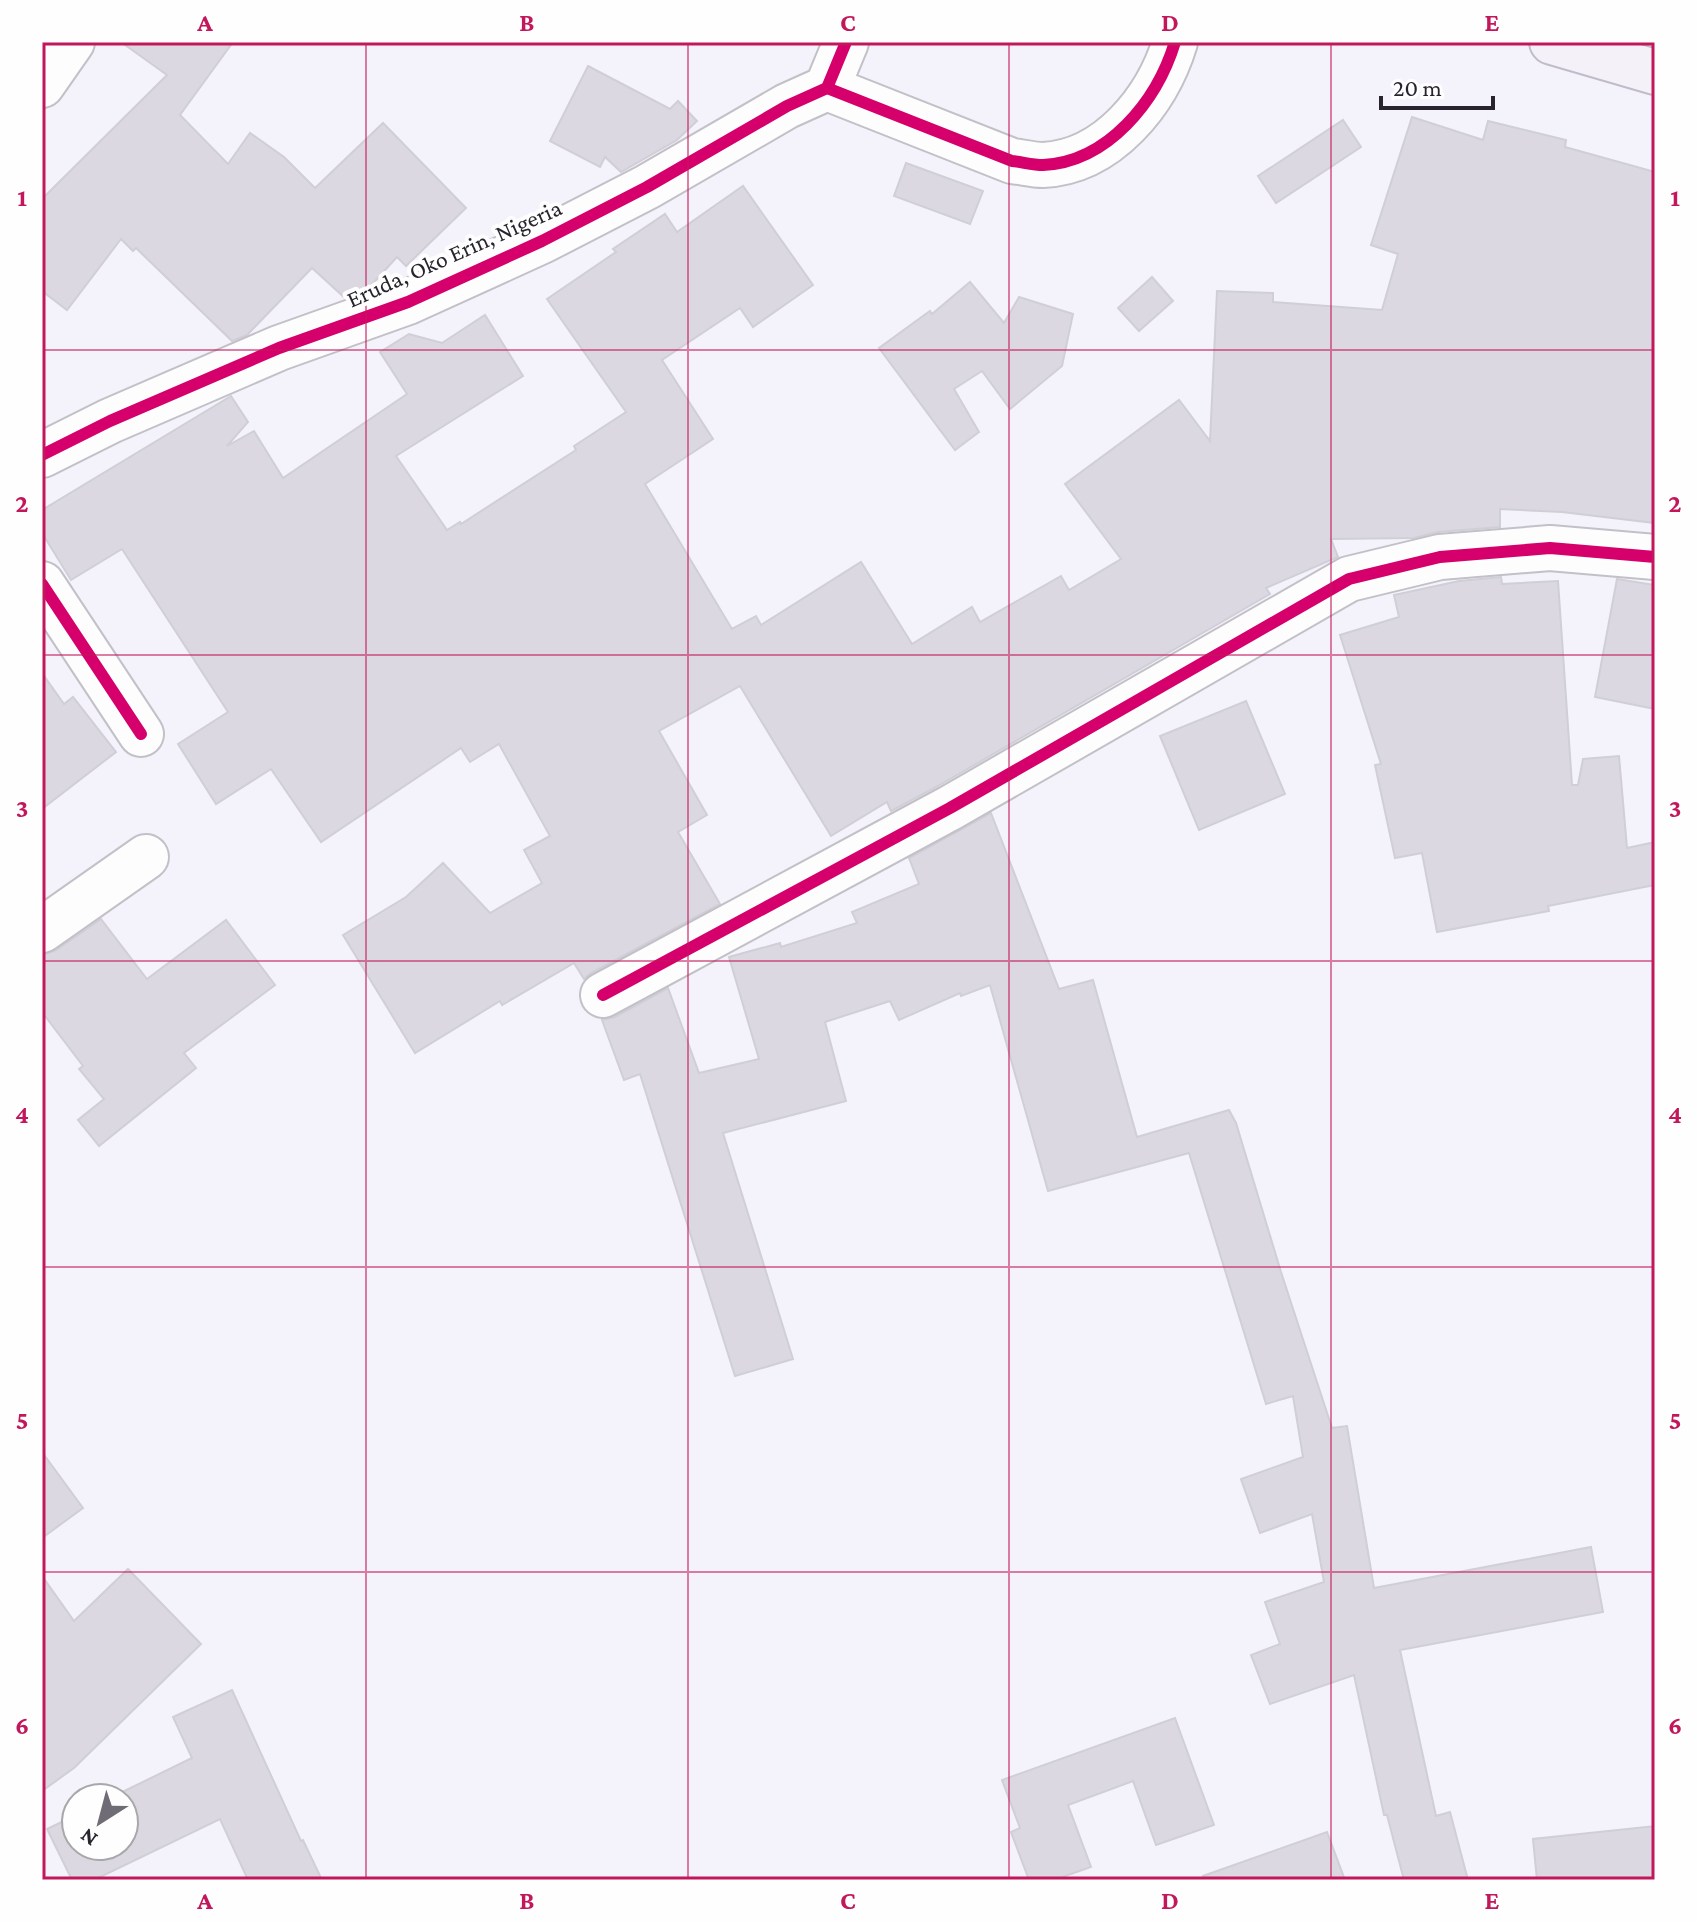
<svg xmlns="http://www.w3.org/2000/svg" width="1697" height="1922" viewBox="0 0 1697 1922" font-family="'Crimson Pro',serif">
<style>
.building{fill:#dbd8e1;stroke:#d0ced6;stroke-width:2}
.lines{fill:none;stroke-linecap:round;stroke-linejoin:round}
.street-casing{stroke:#c3c0c8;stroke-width:48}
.primary-casing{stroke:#c0bcca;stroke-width:48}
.street{stroke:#fdfdfe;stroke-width:44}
.primary{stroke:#f4f2f8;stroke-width:44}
.cycleway-casing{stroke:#fefefe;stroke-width:17}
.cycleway{stroke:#d6006c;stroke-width:12}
.grid{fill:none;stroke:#c2185b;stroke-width:2;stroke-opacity:0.55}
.labels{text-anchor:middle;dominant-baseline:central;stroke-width:8;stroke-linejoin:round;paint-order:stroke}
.street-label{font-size:24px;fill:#27242d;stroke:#fefefe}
.neatline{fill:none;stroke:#c2185b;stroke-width:3}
.grid-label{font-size:26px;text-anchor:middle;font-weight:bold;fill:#c2185b}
</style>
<rect width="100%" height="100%" fill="#f4f2fa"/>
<g class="building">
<polygon points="121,42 233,42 180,115 228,164 250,133 284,157 315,188 383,123 466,208 406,266 397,257 367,290 345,298 312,268 247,335 232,341 136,248 133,251 121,239 67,310 42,291 42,199 167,75"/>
<polygon points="588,66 670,109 678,101 697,121 677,140 621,172 605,157 600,167 550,141"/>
<polygon points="1412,117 1483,140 1488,121 1566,140 1565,147 1655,172 1655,523 1562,512 1500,509 1500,527 1438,532 1414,538 1331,539 1338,557 1266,588 1270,594 938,786 891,811 887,802 831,836 740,686 659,731 707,815 678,832 720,904 591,973 584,979 574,963 502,1005 500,1001 415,1053 343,935 406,897 443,863 490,913 542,883 524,850 550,836 499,744 470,762 461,748 321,842 271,769 216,804 178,744 228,712 122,549 71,580 42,533 42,510 231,396 248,422 227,446 254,431 283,478 407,394 380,352 409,334 442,343 485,315 523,376 396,456 447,530 460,522 461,524 576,450 574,446 626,412 547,299 616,252 613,249 665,214 677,232 743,186 813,285 753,327 740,308 662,360 713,439 645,484 732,629 756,616 761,625 861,562 912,644 972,607 980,622 1061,576 1069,590 1121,559 1065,484 1179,400 1210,441 1217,291 1273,293 1273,302 1382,310 1398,254 1371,245"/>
<polygon points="1343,120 1361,147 1276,203 1258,176"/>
<polygon points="906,163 983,191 970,224 894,196"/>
<polygon points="1152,277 1173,301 1139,331 1118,308"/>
<polygon points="970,282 1004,323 1019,297 1073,314 1062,366 1010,409 982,371 954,389 979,432 955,450 879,348 930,311 932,314"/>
<polygon points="1501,577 1502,584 1558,581 1572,785 1578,785 1583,759 1619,756 1627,848 1655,842 1655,885 1548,906 1549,911 1437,932 1422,853 1395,858 1375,765 1381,764 1340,635 1399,617 1394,595 1459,581"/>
<polygon points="1617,579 1655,585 1655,709 1595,697"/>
<polygon points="42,673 64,704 73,697 116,752 42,809"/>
<polygon points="1246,701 1285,794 1199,830 1160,736"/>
<polygon points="991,813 1059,989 1093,980 1137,1137 1229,1110 1236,1123 1281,1272 1332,1428 1347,1426 1374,1588 1591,1547 1603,1612 1400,1650 1436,1816 1450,1812 1468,1880 1404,1880 1387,1815 1384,1815 1354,1675 1270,1704 1251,1655 1280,1644 1265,1602 1324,1582 1312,1514 1260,1533 1241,1479 1303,1457 1293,1396 1266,1404 1189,1153 1048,1191 990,985 961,996 960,993 899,1020 890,1001 825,1022 846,1101 723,1133 793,1359 735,1376 640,1074 624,1080 602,1020 615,1017 668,988 699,1073 759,1059 729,957 780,943 781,947 857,923 852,912 919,884 909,858"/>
<polygon points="101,919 147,979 226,920 275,985 184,1053 196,1068 99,1146 78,1120 104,1099 79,1069 83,1066 42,1012 42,955 56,950"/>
<polygon points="42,1452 83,1508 42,1538"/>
<polygon points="128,1569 201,1644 74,1768 42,1791 42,1576 74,1621"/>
<polygon points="232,1690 301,1841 303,1840 322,1880 248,1880 220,1819 94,1880 72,1880 47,1829 76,1815 76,1846 124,1846 124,1798 110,1798 192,1758 173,1717"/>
<polygon points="1175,1718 1214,1825 1156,1845 1133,1781 1068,1805 1091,1867 1054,1880 1029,1880 1011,1832 1020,1828 1002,1780"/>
<polygon points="1655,1826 1655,1880 1537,1880 1533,1839"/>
<polygon points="1327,1832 1345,1880 1204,1880 1203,1876"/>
</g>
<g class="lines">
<g class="street-casing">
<g id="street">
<polyline points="42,85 72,42"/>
<path d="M 827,88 L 1012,161 C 1022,162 1033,165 1043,165 C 1108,162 1157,101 1175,42"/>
<polyline points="42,455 110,421 279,348 408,302 542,241 647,187 787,106 827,88 846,42"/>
<polyline points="42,584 141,734"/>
<polyline points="42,930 146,857"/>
<polyline points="603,995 950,808 1349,579 1440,557 1550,548 1655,557"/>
</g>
</g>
<g class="primary-casing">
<polyline id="primary" points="1552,42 1655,72"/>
</g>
<use href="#street" class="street"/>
<use href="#primary" class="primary"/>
<g class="cycleway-casing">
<g id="cycleway">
<path d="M 827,88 L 1012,161 C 1022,162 1033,165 1043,165 C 1108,162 1157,101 1175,42"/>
<polyline points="42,455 110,421 279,348 408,302 542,241 647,187 787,106 827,88 846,42"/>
<polyline points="42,584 141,734"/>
<polyline points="603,995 950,808 1349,579 1440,557 1550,548 1655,557"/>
</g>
</g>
<use href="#cycleway" class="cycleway"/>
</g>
<path class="grid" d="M 366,42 L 366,1880M 688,42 L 688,1880M 1009,42 L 1009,1880M 1331,42 L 1331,1880M 42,350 L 1655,350M 42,655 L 1655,655M 42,961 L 1655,961M 42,1267 L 1655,1267M 42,1572 L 1655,1572"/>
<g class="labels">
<g class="street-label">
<text transform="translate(454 253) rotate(-24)">Eruda, Oko Erin, Nigeria</text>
</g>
</g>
<rect width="1697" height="1922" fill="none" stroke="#fefefe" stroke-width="88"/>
<g transform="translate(100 1822) rotate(216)"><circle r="38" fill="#fefefe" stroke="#a8a7aa" stroke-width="2"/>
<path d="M0-6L14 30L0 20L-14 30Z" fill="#6f6c75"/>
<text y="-12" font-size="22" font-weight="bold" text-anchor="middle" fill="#27242d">N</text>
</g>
<path d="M1381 96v12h112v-12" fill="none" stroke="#27242d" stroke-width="4"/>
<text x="1393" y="96" font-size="24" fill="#27242d" stroke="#fefefe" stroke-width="6" paint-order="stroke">20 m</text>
<rect x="44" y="44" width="1609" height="1834" class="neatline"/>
<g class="grid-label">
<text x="205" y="31">A</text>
<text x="527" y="31">B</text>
<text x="848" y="31">C</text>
<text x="1170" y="31">D</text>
<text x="1492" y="31">E</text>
<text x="22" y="206">1</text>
<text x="1675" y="206">1</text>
<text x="22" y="512">2</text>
<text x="1675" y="512">2</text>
<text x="22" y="817">3</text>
<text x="1675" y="817">3</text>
<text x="22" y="1123">4</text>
<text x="1675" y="1123">4</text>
<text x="22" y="1429">5</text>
<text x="1675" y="1429">5</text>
<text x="22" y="1734">6</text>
<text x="1675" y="1734">6</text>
<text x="205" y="1909">A</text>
<text x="527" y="1909">B</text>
<text x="848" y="1909">C</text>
<text x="1170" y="1909">D</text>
<text x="1492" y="1909">E</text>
</g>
</svg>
